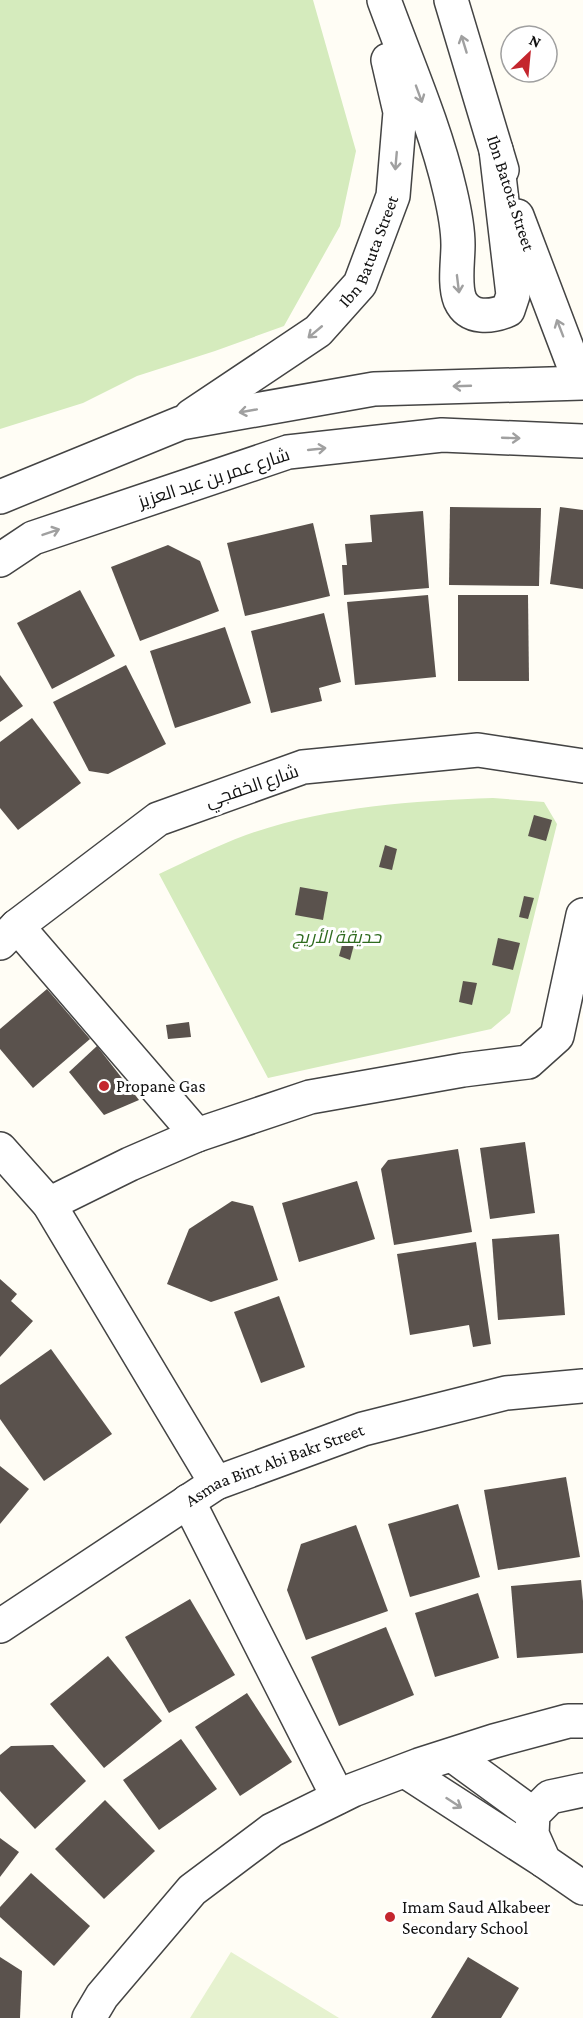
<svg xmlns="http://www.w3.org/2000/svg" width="583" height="2018" viewBox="0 0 583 2018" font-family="'Crimson Pro',Cairo,serif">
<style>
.green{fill:#d5ebbd}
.pitch{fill:#e6f2cf}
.building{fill:#5a524d}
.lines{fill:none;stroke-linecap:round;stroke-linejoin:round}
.minor-casing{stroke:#444;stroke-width:36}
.minor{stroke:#fff;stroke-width:33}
.oneway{stroke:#a0a0a0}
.poi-dot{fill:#c4262e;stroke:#fff;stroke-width:2}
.labels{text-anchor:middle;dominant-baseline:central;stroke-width:6;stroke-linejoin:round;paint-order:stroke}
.street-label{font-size:18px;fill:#111;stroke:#fff}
.park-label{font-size:18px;font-style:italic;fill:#2f6b1f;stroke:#fff}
.poi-label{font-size:18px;fill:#111;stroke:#fff;text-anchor:start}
</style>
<rect width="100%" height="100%" fill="#fffdf5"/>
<g class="green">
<polygon points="0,0 313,0 356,151 340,226 284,326 215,351 137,376 83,403 0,429"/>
<path d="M 493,798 L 544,802 L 557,824 L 510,1013 L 491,1029 L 268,1078 L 159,874 C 187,861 216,846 246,835 C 325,807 410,801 493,798 Z"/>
</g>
<polygon class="pitch" points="231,1952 339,2018 190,2018"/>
<g class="building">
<polygon points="450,507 541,508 539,586 449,585"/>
<polygon points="560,507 583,510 583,589 550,584"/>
<polygon points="423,511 429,588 344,595 342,565 347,565 345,544 372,542 370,515"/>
<polygon points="313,523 330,596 245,616 227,543"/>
<polygon points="168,545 200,561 219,611 140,641 111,567"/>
<polygon points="80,590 115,656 52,689 17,623"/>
<polygon points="428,595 436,677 355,685 347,602"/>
<polygon points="458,595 528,595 529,681 458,681"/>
<polygon points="324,613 341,682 319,688 322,701 271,713 251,631"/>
<polygon points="225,627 251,703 175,728 150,651"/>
<polygon points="126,665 166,744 108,774 89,771 53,702"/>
<polygon points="0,675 23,706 0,722"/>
<polygon points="32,718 81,783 18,830 0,808 0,742"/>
<polygon points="534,815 552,820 546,841 528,836"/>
<polygon points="385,845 397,849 392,870 379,867"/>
<polygon points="300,887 328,892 323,920 295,915"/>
<polygon points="524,896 534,898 528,919 519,917"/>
<polygon points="344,938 355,941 350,960 339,956"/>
<polygon points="498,938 520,943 513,970 492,965"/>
<polygon points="463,981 477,983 472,1005 459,1002"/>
<polygon points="47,989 90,1039 33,1088 0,1049 0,1029"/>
<polygon points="189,1022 191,1037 168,1039 166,1025"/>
<polygon points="97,1046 139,1100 104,1115 69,1072"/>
<polygon points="525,1142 535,1213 490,1219 480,1148"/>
<polygon points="458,1149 472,1232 394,1245 381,1169 388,1160"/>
<polygon points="357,1181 375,1239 299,1262 282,1203"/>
<polygon points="232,1201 253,1206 278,1280 211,1302 167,1284 189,1229"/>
<polygon points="559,1234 565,1315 498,1320 492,1239"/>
<polygon points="476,1242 491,1344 473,1347 469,1325 410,1335 397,1254"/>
<polygon points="0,1279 17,1294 11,1301 33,1321 0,1357"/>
<polygon points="279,1296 305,1367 261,1383 234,1312"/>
<polygon points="51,1349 112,1434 44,1481 0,1419 0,1385"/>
<polygon points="0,1466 29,1489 0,1524"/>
<polygon points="566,1477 580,1557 498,1570 484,1490"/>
<polygon points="458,1504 480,1577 410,1597 388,1524"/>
<polygon points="356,1525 388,1611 306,1640 287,1590 301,1544"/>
<polygon points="581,1580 583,1601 583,1653 517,1658 511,1586"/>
<polygon points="478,1593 499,1658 435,1677 415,1613"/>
<polygon points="190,1599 235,1675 169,1713 125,1637"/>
<polygon points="386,1627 414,1695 339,1726 311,1657"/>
<polygon points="108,1656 162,1721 104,1768 50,1704"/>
<polygon points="247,1693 292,1762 240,1796 195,1727"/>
<polygon points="181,1739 217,1789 159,1830 123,1780"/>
<polygon points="53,1745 86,1781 35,1829 0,1791 0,1755 11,1746"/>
<polygon points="105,1800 155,1851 104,1899 55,1849"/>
<polygon points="0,1838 19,1852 0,1877"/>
<polygon points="31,1873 90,1926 54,1966 0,1917 0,1907"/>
<polygon points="0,1957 22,1971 20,2018 0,2018"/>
<polygon points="468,1957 519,1988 501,2018 431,2018"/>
</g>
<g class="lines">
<g class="minor-casing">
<g id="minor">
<path d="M 384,0 C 407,63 435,126 450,191 C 454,208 458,228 458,245 C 458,261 454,285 460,300 C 469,320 492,317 508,310 L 513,295 L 496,150"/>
<polyline points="451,0 502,170"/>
<polyline points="517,216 580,382"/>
<path id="s1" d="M 191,416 L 318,331 L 360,284 L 393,196 L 400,112 L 388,60"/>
<polyline points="0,497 181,423 374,389 583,383"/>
<polyline points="0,560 33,538 288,452 442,435 583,441"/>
<polyline points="17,926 197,1135"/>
<polyline points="0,943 17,926 158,819 303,767 478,750 583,766"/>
<polyline points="0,1149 49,1204 216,1483"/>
<polyline points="49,1204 130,1164 197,1135 310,1097 463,1070 528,1062 557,1036 583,915"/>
<polyline points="188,1501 338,1797"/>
<path id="s2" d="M 0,1626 L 216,1483 L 363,1429 L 506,1393 L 583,1386"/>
<polyline points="452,1755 533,1814"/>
<polyline points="405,1771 544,1861"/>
<polyline points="583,1790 550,1797 533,1814 532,1834 544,1861 583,1888"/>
<polyline points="89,2018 102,1996 192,1890 272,1830 353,1790 419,1765 494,1741 568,1721 583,1721"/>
</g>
</g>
<use href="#minor" class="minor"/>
</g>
<defs><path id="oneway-shaft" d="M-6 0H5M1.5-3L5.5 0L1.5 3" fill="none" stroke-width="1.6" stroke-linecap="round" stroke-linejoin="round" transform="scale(1.5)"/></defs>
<g class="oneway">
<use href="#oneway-shaft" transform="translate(464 44) rotate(-107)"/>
<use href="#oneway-shaft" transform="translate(419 94) rotate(70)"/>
<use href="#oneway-shaft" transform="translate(396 161) rotate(95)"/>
<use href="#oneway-shaft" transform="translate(458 284) rotate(83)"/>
<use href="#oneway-shaft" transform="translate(560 328) rotate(-111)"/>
<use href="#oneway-shaft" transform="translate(315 332) rotate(140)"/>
<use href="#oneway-shaft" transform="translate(462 386) rotate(178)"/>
<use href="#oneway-shaft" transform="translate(248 411) rotate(170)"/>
<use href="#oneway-shaft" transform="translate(511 438) rotate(2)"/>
<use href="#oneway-shaft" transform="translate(317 449) rotate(-6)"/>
<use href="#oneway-shaft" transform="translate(51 532) rotate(-19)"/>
<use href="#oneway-shaft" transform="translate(454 1803) rotate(33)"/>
</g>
<g class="poi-dot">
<circle cx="104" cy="1086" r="6"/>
<circle cx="390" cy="1917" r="6"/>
</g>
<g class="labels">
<g class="street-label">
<text transform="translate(511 193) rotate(72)">Ibn Batota Street</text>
<text stroke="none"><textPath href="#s1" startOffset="249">Ibn Batuta Street</textPath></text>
<text transform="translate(214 478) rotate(-18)">شارع عمر بن عبد العزيز</text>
<text transform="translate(252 786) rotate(-19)">شارع الخفجي</text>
<text stroke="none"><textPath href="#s2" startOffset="320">Asmaa Bint Abi Bakr Street</textPath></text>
</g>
<g class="park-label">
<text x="337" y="937">حديقة الأريج</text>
</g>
<g class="poi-label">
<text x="116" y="1086">Propane Gas</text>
<text x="402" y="1907">Imam Saud Alkabeer<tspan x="402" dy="21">Secondary School</tspan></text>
</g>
</g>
<g transform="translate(529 54) rotate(26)"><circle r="28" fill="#ffffff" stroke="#a0a0a0" stroke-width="1.5"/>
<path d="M0-4.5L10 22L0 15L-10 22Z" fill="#c4262e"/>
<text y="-9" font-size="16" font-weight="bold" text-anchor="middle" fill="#111111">N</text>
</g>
</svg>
